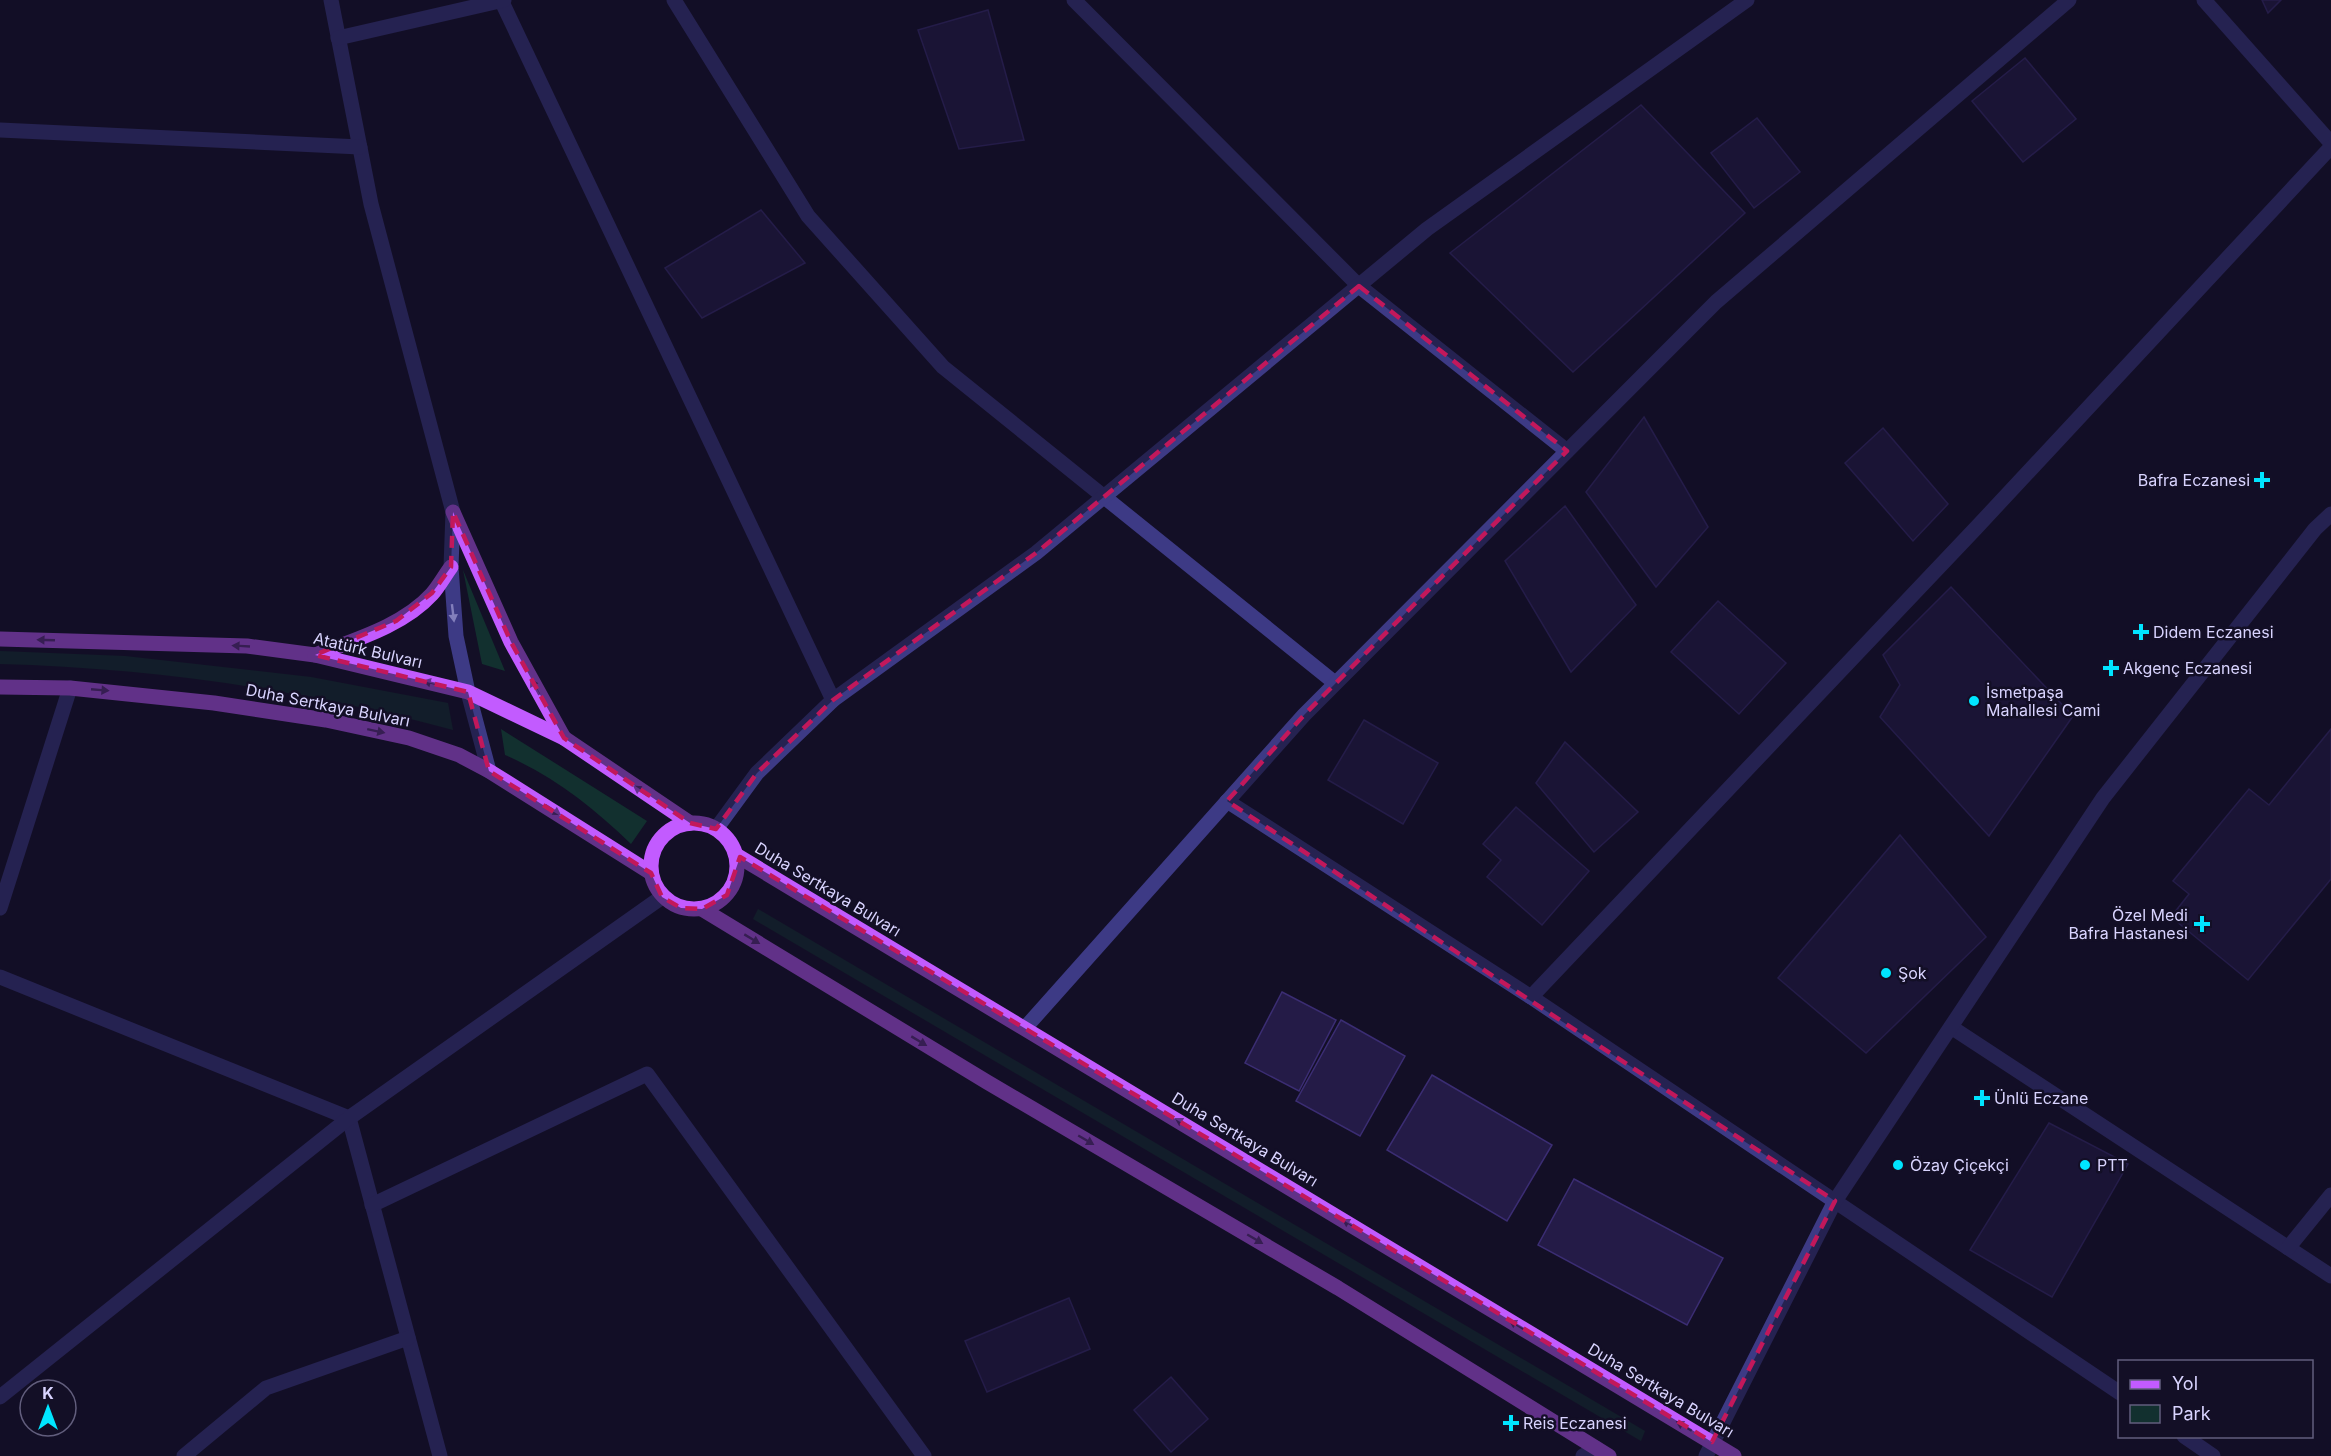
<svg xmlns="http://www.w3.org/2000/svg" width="2331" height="1456" viewBox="0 0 2331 1456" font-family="Inter,sans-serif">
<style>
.green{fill:#12302f}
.building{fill:#241b47;stroke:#3b2d73;stroke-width:1.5}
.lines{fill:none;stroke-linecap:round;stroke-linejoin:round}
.minor{stroke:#3d3a85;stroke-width:15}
.major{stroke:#c25bff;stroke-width:15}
.oneway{fill:#837fbc}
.oneway2{fill:#623188}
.marked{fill:none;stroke:#c2185b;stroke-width:4.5;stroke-dasharray:12 8;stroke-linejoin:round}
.poi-dot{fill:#00e5ff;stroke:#130f26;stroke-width:2}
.labels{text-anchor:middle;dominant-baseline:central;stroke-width:5;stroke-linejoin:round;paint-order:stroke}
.poi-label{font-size:16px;fill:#d9d4ff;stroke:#130f26;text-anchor:start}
.street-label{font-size:16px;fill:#d9d4ff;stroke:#130f26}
</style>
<rect width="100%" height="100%" fill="#130f26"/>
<g class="green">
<polygon points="463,570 505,671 482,664"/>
<path d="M 0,651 L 125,656 L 311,677 L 448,703 L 453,730 C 306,690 153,668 0,664 Z"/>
<path d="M 501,729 L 647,821 L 631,844 C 593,807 553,776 505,755 Z"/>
<polygon points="758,909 1645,1431 1641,1441 753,919"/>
</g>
<g class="building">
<polygon points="2262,0 2281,0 2268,13"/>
<polygon points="988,10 1024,140 959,149 918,30"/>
<polygon points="2025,58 2076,119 2023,162 1972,101"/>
<polygon points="1641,105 1745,213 1573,372 1450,253"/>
<polygon points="1757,118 1800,172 1754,208 1711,153"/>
<polygon points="761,210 805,263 702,318 665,268"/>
<polygon points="1644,417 1708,527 1656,587 1586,492"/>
<polygon points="1883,428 1948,504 1913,541 1845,463"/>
<polygon points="1565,506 1636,605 1571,672 1505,561"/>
<polygon points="1951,587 2073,716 1989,836 1880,717 1900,685 1883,655"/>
<polygon points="1718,601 1786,663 1739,714 1671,652"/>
<polygon points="1364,720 1438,763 1403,824 1328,780"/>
<polygon points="2331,729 2331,879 2248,980 2171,917 2189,894 2173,881 2249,789 2269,805"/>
<polygon points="1565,742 1638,812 1594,852 1536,783"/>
<polygon points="1516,807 1589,871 1542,925 1487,877 1501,860 1483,844"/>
<polygon points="1900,835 1986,937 1866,1053 1778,978"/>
<polygon points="1282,992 1336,1020 1299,1091 1245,1063"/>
<polygon points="1341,1020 1405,1056 1360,1136 1296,1101"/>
<polygon points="1432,1075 1552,1145 1507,1221 1387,1150"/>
<polygon points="2049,1123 2128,1164 2052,1297 1970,1250"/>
<polygon points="1574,1179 1723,1258 1687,1325 1538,1245"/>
<polygon points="1069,1298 1090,1349 987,1392 965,1341"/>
<polygon points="1171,1377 1208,1419 1171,1452 1134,1410"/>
</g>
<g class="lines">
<g class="minor">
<polyline points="331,0 371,204 453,512 451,567 456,636 468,692 489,771"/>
<polyline points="674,0 808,216 943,367 1335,683"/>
<polyline points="1074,0 1359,286 1567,451"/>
<polyline points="2204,0 2331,143"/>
<polyline points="502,2 833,700"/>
<polyline points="338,38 504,0"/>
<polyline points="0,130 360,147"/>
<polyline points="1227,801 1531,997 2120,1393"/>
<polyline points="716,829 757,773 833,700 1036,553 1427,229 1747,0"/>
<polyline points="0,908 70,688"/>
<polyline points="0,977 349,1118 440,1456"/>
<polyline points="1531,997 1976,528 2331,147"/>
<polyline points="1951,1027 2331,1276"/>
<polyline points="1025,1028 1304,715 1716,302 2069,0"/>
<polyline points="372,1205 647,1074 924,1456"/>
<polyline points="2288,1248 2331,1195"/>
<polyline points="0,1397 349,1118 662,897"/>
<polyline points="2184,1436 2213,1456"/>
<polyline points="184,1456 266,1388 408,1338"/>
<polyline points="1583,1456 1596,1448"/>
<polyline points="1706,1456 1835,1201 2103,798 2315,529 2331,514"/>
</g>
<g class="major">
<polyline points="453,512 511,642 564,738"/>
<polyline points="0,639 247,646 315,655 468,692 564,738 690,823"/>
<path d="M 315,655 C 354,640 403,626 432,594 C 439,586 445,575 451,567"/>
<polyline points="0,687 70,688 214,703 326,720 409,738 459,755 489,771 651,873"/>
<circle cx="694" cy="866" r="43"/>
<polyline points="736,855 1734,1456"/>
<polyline points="702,909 987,1082 1338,1288 1609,1456"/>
</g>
</g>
<defs><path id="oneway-solid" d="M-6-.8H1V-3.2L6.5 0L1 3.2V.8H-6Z" transform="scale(1.5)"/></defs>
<use class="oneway" href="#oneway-solid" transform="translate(453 613) rotate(83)"/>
<g class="oneway2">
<use href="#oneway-solid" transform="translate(46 640) rotate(-178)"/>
<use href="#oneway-solid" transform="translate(241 646) rotate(-177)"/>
<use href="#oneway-solid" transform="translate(432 683) rotate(-166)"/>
<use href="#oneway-solid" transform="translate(535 687) rotate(-119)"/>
<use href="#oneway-solid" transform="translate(100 690) rotate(5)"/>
<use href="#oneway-solid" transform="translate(376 731) rotate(12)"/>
<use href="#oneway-solid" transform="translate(641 791) rotate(-146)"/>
<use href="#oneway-solid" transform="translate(553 810) rotate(33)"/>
<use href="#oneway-solid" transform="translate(752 939) rotate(31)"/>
<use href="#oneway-solid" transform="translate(919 1041) rotate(31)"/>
<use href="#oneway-solid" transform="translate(1183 1123) rotate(-149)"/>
<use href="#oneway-solid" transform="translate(1086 1140) rotate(30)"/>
<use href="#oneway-solid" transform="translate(1350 1224) rotate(-149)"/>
<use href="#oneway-solid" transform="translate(1255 1239) rotate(30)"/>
<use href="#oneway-solid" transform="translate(1517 1325) rotate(-149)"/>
<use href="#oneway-solid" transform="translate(1684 1426) rotate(-149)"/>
</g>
<path d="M0 0H2331V1456H0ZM 1359,286 L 1567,451 L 1304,715 L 1227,801 L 1835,1201 L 1712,1442 L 740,857 L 727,895 L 702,909 L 681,908 L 662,897 L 651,873 L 489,771 L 468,692 L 315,655 L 396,621 L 432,593 L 451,567 L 453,512 L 511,642 L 564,738 L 690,823 L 716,829 L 757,773 L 833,700 L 1036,553 Z" fill="#130f26" fill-opacity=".55" fill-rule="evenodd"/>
<path class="marked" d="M 1359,286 L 1567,451 L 1304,715 L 1227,801 L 1835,1201 L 1712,1442 L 740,857 L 727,895 L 702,909 L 681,908 L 662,897 L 651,873 L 489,771 L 468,692 L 315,655 L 396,621 L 432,593 L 451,567 L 453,512 L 511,642 L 564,738 L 690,823 L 716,829 L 757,773 L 833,700 L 1036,553 Z"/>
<g class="poi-dot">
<path d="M2259 471h6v6h6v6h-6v6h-6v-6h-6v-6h6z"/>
<path d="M2138 623h6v6h6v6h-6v6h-6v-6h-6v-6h6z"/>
<path d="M2108 659h6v6h6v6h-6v6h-6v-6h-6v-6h6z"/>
<circle cx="1974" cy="701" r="6"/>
<path d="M2199 915h6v6h6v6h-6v6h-6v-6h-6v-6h6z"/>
<circle cx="1886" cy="973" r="6"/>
<path d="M1979 1089h6v6h6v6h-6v6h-6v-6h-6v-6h6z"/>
<circle cx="1898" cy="1165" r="6"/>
<circle cx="2085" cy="1165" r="6"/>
<path d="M1508 1414h6v6h6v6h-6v6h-6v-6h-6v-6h6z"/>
</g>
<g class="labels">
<g class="poi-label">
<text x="2250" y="480" text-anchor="end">Bafra Eczanesi</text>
<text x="2153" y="632">Didem Eczanesi</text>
<text x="2123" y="668">Akgenç Eczanesi</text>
<text x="1986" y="692">İsmetpaşa<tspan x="1986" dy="18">Mahallesi Cami</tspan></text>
<text x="2188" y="915" text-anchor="end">Özel Medi<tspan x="2188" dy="18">Bafra Hastanesi</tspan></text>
<text x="1898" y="973">Şok</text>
<text x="1994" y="1098">Ünlü Eczane</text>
<text x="1910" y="1165">Özay Çiçekçi</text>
<text x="2097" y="1165">PTT</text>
<text x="1523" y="1423">Reis Eczanesi</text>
</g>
<g class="street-label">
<text transform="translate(368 650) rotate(13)">Atatürk Bulvarı</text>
<text transform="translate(328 705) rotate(11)">Duha Sertkaya Bulvarı</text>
<text transform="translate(828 889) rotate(31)">Duha Sertkaya Bulvarı</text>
<text transform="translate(1245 1139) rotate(31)">Duha Sertkaya Bulvarı</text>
<text transform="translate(1661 1390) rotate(31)">Duha Sertkaya Bulvarı</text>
</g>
</g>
<rect x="2118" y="1360" width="195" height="78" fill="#130f26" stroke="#625e7d" stroke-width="1.5"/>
<rect x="2130" y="1380" width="30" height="9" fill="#c25bff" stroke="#625e7d" stroke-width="1.5"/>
<text x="2172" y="1390" font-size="18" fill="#d9d4ff">Yol</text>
<rect x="2130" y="1405" width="30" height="18" fill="#12302f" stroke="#625e7d" stroke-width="1.5"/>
<text x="2172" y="1420" font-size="18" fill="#d9d4ff">Park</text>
<g transform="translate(48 1408)"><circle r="28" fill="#130f26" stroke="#625e7d" stroke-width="1.5"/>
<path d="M0-4.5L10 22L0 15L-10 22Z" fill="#00e5ff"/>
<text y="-9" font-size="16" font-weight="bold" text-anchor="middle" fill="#d9d4ff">K</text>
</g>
</svg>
